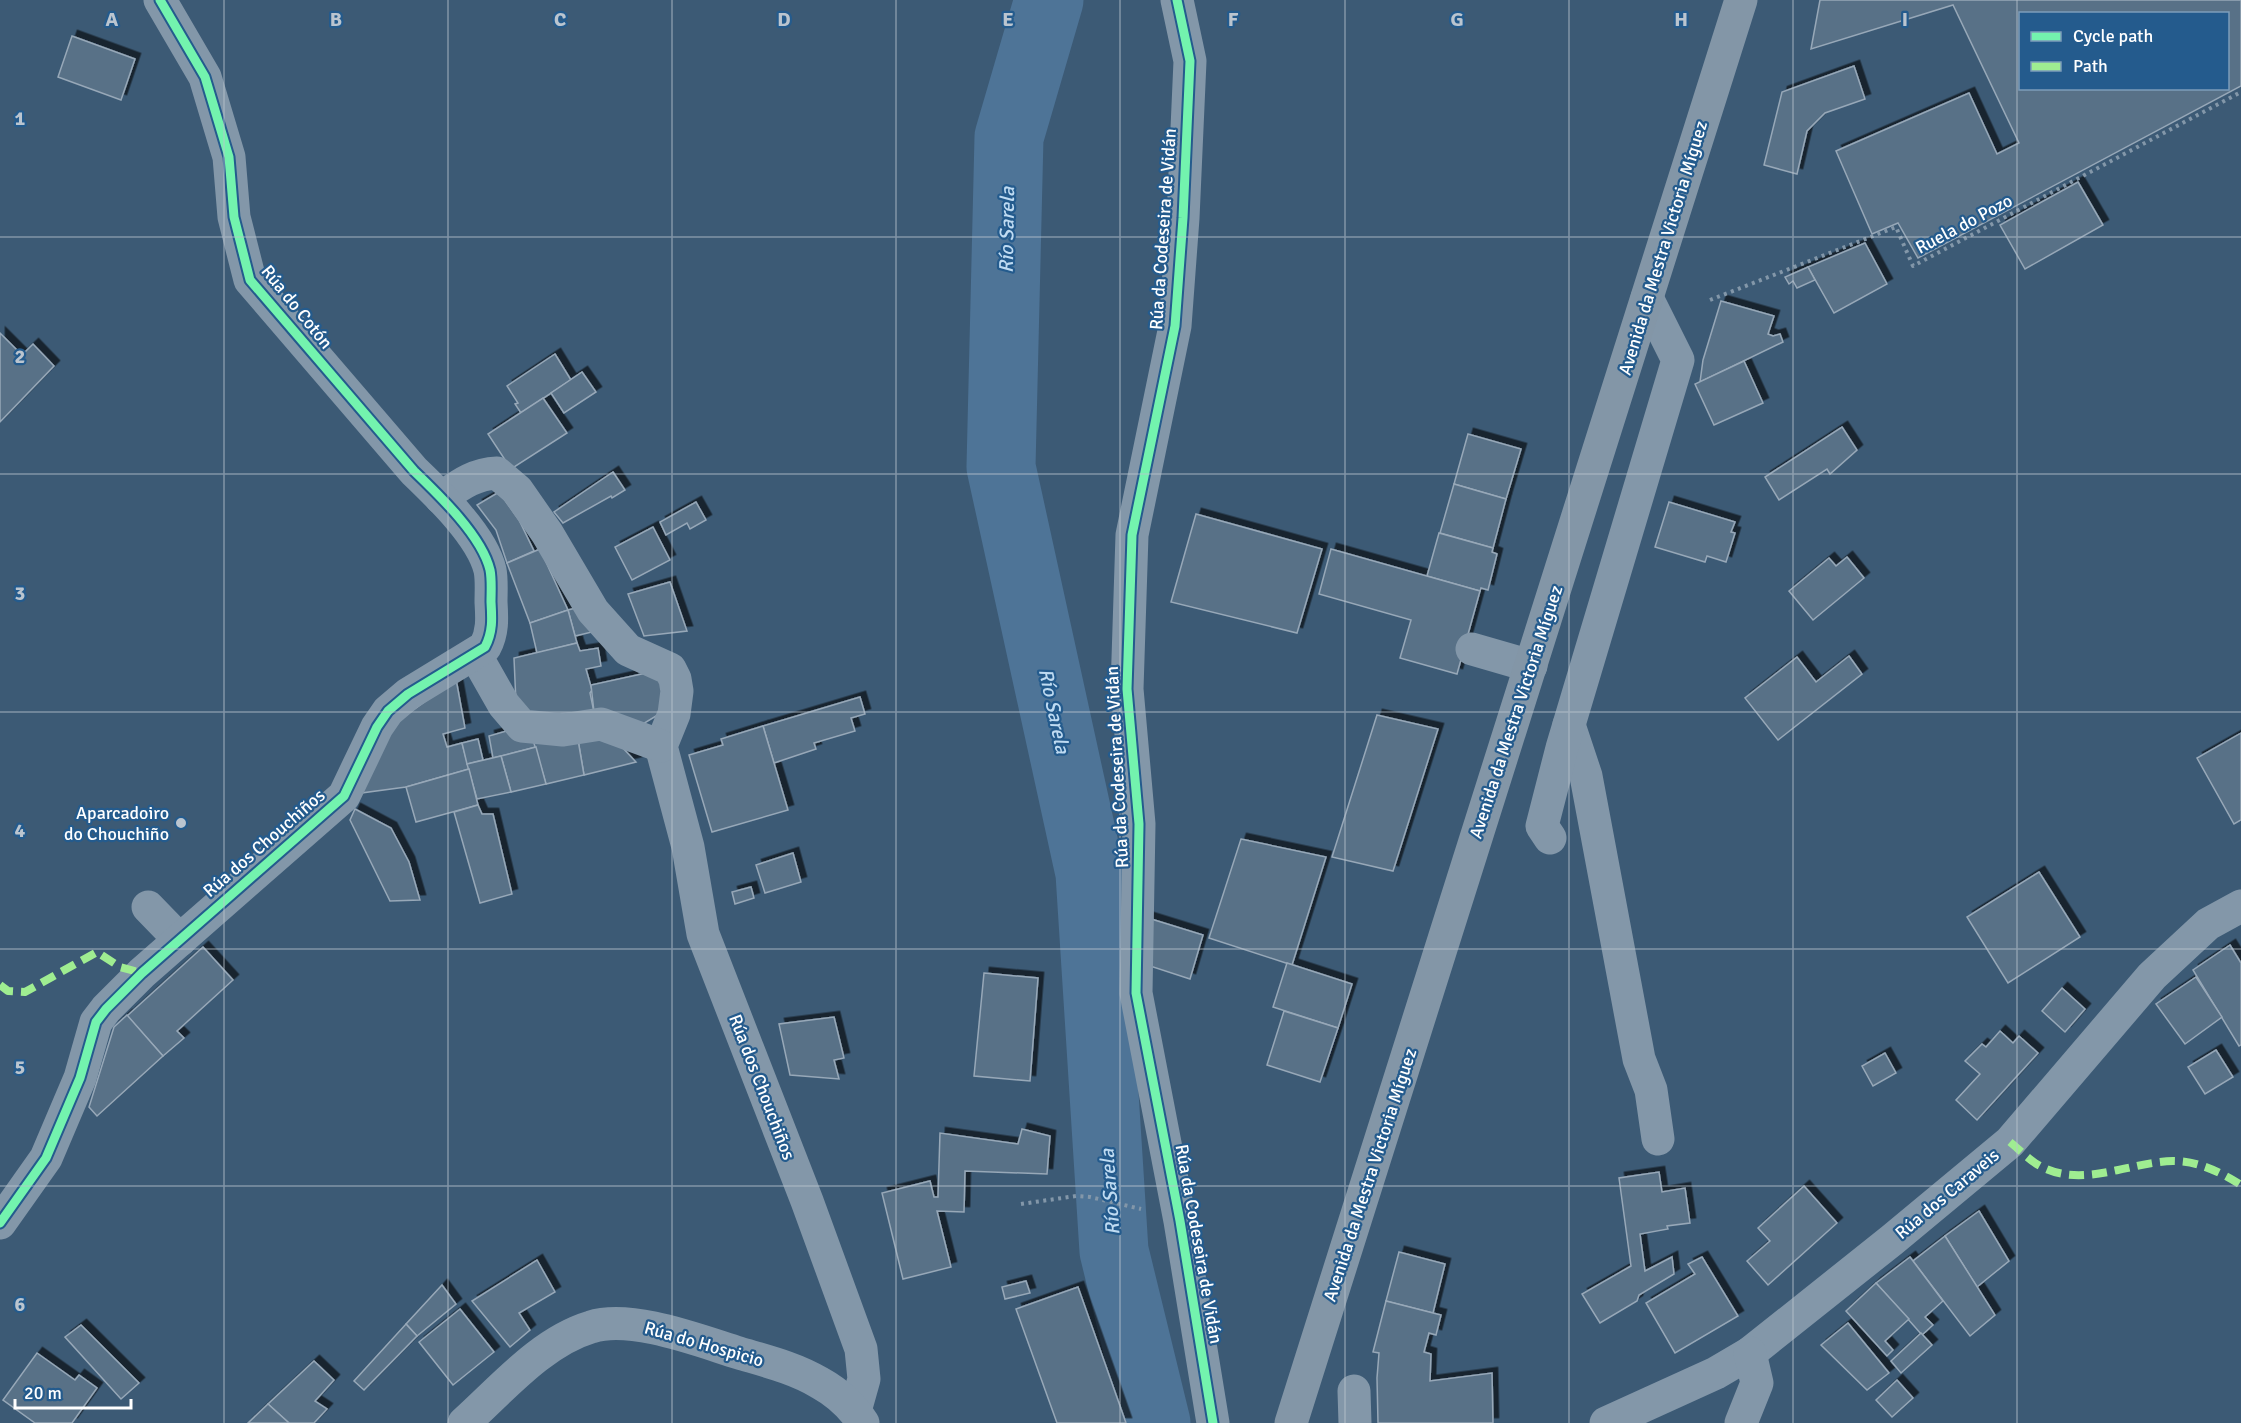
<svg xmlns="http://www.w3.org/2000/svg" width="2241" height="1423" viewBox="0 0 2241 1423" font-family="Signika,sans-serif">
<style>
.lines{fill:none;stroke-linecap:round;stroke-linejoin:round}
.river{stroke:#4e7497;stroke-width:69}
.building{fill:#597187;stroke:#97a8b8;stroke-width:1.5;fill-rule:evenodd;filter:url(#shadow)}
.path{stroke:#8397a9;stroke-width:4;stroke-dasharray:3 4.5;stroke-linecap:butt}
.minor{stroke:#8397a9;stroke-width:33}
.major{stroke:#8396a7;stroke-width:33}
.quiet{stroke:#9fed91;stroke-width:8;stroke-dasharray:15 8;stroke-linecap:butt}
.cycleway-casing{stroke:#245b8d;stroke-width:13}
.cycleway{stroke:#73f3ae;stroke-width:9}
.grid{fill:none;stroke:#bbc5cf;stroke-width:1.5;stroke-opacity:0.55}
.poi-dot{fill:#bbc5cf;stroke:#245b8d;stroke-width:2}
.labels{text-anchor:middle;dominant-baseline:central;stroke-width:4.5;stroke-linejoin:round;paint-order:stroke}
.street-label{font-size:18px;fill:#fff;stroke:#245b8d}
.poi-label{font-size:18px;fill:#fff;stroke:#245b8d;text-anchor:end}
.water-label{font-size:20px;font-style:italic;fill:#bfdbf2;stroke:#245b8d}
.grid-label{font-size:20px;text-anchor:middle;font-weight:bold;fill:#bbc5cf;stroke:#245b8d;stroke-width:4.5;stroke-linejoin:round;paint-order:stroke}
</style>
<defs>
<filter id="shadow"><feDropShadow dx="5.5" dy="-5.5" stdDeviation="0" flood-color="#0009"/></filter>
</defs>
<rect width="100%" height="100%" fill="#3c5a75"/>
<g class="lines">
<polyline class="river" points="1049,0 1009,137 1001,467 1090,873 1114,1251 1156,1423"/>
</g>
<g class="building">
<path d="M 1820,0 L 2241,0 L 2241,86 L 1918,258 L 1898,223 L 1872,234 L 1836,151 L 1969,93 L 1997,154 L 2019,143 L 1953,5 L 1811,49 ZM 2020,14 L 2228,14 L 2228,88 L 2020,88 Z"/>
<polygon points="72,36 135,59 121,100 58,77"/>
<polygon points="1854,66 1865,99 1825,113 1807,131 1797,174 1764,165 1782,92"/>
<polygon points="2078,182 2103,225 2025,269 2000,225"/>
<polygon points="1865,243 1887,284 1834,313 1808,267"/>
<polygon points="1808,267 1815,280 1797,288 1793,281 1789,284 1785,277"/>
<polygon points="1721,301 1774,316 1768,334 1773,336 1780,334 1783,342 1700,382 1703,360"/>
<polygon points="0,333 22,355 33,344 54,366 0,422"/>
<polygon points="555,354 571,380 521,413 515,404 518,403 507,386"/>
<polygon points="1744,361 1763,403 1714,425 1695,384"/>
<polygon points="582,372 596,392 564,413 551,393"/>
<polygon points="543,398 567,433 511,469 488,434"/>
<polygon points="1842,427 1857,450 1830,474 1827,469 1779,500 1765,477"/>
<polygon points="1468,434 1521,449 1506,499 1454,484"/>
<polygon points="613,472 625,490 612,498 611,496 563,523 554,512"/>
<polygon points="1454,484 1506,499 1493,548 1440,533"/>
<polygon points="499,492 519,520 534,551 507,563 496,530 477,505"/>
<polygon points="696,502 706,520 690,529 687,523 666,535 660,522"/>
<polygon points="1669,502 1735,522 1731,532 1735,533 1726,562 1707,556 1705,562 1655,547"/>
<polygon points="1196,514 1322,549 1297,633 1171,602"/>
<polygon points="653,527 670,560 632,580 615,547"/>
<polygon points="1439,533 1493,548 1492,552 1497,554 1488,590 1481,588 1480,591 1427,576"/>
<polygon points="540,549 568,610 530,623 507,563"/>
<polygon points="1331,549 1480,591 1457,674 1400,658 1411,620 1319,594"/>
<polygon points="1847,557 1864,578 1813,620 1789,591 1829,558 1836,566"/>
<polygon points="670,582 687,631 644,636 628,594"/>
<polygon points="587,605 592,632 575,636 568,610"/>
<polygon points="568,610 577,643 537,653 530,623"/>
<polygon points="577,643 580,651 598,648 601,666 586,669 592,690 590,693 594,712 524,715 516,703 514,658"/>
<polygon points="1849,656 1862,674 1778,740 1745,698 1797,657 1816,682"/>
<polygon points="660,670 666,710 638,727 594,712 591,685"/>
<polygon points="456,679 465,728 443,734 447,747 462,743 469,769 406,787 361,793 386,730"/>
<polygon points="860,697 865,714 851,718 855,731 814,743 816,749 774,763 763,726"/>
<polygon points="1377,715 1438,729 1393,871 1332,857"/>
<polygon points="763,726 788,810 712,832 689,755 723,745 721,739"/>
<polygon points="517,728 532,735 536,747 493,758 489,736"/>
<polygon points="605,729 636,762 584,775 577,734"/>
<polygon points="2241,733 2241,820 2234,824 2197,758"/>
<polygon points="577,734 584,775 546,784 533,740"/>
<polygon points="478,739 483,760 467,764 462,743"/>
<polygon points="536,747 546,784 511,792 501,756"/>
<polygon points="501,756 511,792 477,799 467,764"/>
<polygon points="469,769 478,805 416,822 406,787"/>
<polygon points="478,805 482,814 493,814 512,894 480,903 454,812"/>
<polygon points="355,809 391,828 409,862 420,900 390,901 350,820"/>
<polygon points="1241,839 1326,857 1292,965 1209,938"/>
<polygon points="793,853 801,882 765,893 756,865"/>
<polygon points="2039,872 2080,937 2008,983 1967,917"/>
<polygon points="751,887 754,898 735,904 732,892"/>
<polygon points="1148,918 1203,935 1190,979 1150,966"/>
<polygon points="2230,945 2241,963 2241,1045 2239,1046 2193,970"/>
<polygon points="203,947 233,980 177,1031 184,1038 163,1056 127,1016"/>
<polygon points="1287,963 1352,984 1338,1028 1273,1007"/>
<polygon points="984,973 1038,978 1030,1081 974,1076"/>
<polygon points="2196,977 2222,1017 2185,1044 2156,1004"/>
<polygon points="2062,988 2085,1009 2065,1032 2042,1011"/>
<polygon points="1284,1011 1338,1028 1320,1082 1267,1065"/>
<polygon points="127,1015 163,1056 97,1116 89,1107 114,1027"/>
<polygon points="834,1017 844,1058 834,1060 839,1079 790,1075 779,1024"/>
<polygon points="2000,1031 2013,1043 2019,1036 2038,1053 1977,1120 1956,1100 1980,1074 1965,1061 1982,1044 1986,1047"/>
<polygon points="2216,1050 2233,1077 2205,1094 2188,1067"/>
<polygon points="1885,1053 1896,1073 1873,1086 1862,1066"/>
<polygon points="1022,1129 1050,1136 1047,1174 965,1171 964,1212 937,1211 951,1267 903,1279 882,1193 930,1181 934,1197 938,1197 940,1133 1018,1144"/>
<polygon points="1659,1172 1662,1192 1685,1188 1690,1223 1667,1226 1668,1229 1640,1234 1645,1271 1672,1257 1674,1274 1639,1295 1637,1301 1600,1323 1582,1294 1631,1266 1619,1178"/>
<polygon points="1804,1186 1837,1223 1768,1285 1747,1261 1770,1241 1758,1228"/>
<polygon points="1979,1211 2009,1261 1977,1287 1945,1236"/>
<polygon points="1945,1236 1995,1315 1970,1336 1913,1261"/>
<polygon points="1399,1252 1445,1264 1433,1313 1386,1301"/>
<polygon points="1702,1257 1738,1316 1675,1353 1646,1303 1695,1274 1688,1264"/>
<polygon points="1910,1257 1943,1301 1925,1317 1933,1325 1922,1335 1876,1283"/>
<polygon points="537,1260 555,1292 519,1313 530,1330 510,1347 472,1301"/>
<polygon points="1026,1281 1030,1293 1005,1299 1002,1287"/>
<polygon points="1876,1283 1909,1319 1885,1341 1893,1350 1887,1356 1846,1311"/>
<polygon points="442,1285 456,1304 417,1336 406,1324"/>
<polygon points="1078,1287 1126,1423 1057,1423 1016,1309"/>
<polygon points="1386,1301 1441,1315 1436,1335 1429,1333 1424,1352 1431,1354 1430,1381 1492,1373 1493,1423 1378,1423 1377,1378 1379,1353 1373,1352"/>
<polygon points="460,1309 494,1352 453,1385 419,1342"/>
<polygon points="1848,1323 1889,1373 1867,1390 1821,1345"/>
<polygon points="406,1324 417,1336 364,1390 354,1381"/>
<polygon points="81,1325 139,1383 121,1399 65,1337"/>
<polygon points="1921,1333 1932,1345 1901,1373 1891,1361"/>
<polygon points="37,1353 75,1380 79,1375 97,1388 72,1423 35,1423 3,1400"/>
<polygon points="314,1361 334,1380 315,1401 327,1409 314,1423 289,1423 268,1404"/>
<polygon points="1897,1380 1913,1398 1892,1417 1876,1400"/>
<polygon points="268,1404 289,1423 248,1423"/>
</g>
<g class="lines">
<g class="path">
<polyline points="1710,300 1896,227 1913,266 2241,92"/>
<polyline points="1021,1204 1076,1196 1090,1197 1141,1209"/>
</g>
<g class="minor">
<polyline points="1177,0 1190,61 1183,218 1175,326 1132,535 1127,689 1139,824 1136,993 1180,1221 1213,1423"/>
<path d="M 441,498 C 460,485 474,474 497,473 L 517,490 L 547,533 L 593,611 L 628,650 L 670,669 L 675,679 L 677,691 L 674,714 L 661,746 L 688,847 L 703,934 L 807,1201 L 861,1349 L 864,1379 L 855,1411"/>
<polyline points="1472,649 1531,666"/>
<polyline points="475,654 504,705 522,726 563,730 601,724 661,746"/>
<polyline points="1569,725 1586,776 1639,1059 1651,1090 1658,1139"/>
<polyline points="1550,838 1542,826 1562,748 1678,360 1647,298"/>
<polyline points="148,907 180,940"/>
<path d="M 0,1223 L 46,1158 L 80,1078 L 96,1022 L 106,1009 L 142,973 L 344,796 L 377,727 L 388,711 L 408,694 L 485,647 C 493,632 492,618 491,602 C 491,592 492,580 490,570 C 482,536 439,495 414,471 L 250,280 L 234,217 L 229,157 L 205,77 L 160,0"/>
<polyline points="1354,1391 1355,1423"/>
<path d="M 464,1423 C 502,1389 541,1342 591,1327 C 631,1314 700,1341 739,1353 C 766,1361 795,1368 820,1383 C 838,1393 852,1406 863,1423"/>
<polyline points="1606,1423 1716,1373 1750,1353 1892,1240 2010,1142 2152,976 2208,924 2241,906"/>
<polyline points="1741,1423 1757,1383 1750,1353"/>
</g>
<polyline class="major" points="1291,1423 1741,0"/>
<g class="quiet">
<polyline points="0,985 8,991 25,992 97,952 120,967 142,973"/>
<path d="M 2010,1142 C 2020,1150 2031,1162 2042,1167 C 2084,1188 2129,1162 2173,1161 C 2198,1161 2220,1172 2241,1185"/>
</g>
<g class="cycleway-casing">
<g id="cycleway">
<polyline points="1177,0 1190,61 1183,218 1175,326 1132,535 1127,689 1139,824 1136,993 1180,1221 1213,1423"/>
<path d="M 0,1223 L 46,1158 L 80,1078 L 96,1022 L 106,1009 L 142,973 L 344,796 L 377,727 L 388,711 L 408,694 L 485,647 C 493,632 492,618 491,602 C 491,592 492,580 490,570 C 482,536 439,495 414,471 L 250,280 L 234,217 L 229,157 L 205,77 L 160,0"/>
</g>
</g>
<use href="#cycleway" class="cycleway"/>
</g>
<path class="grid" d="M 224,0 L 224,1423M 448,0 L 448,1423M 672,0 L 672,1423M 896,0 L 896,1423M 1120,0 L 1120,1423M 1345,0 L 1345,1423M 1569,0 L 1569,1423M 1793,0 L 1793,1423M 2017,0 L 2017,1423M 0,237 L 2241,237M 0,474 L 2241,474M 0,712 L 2241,712M 0,949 L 2241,949M 0,1186 L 2241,1186"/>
<circle class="poi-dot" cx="181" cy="823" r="6"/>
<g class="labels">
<g class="street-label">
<text transform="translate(1964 224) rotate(-28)">Ruela do Pozo</text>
<text transform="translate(1163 229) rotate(-86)">Rúa da Codeseira de Vidán</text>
<text transform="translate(1663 248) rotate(-73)">Avenida da Mestra Victoria Míguez</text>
<text transform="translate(297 307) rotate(51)">Rúa do Cotón</text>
<text transform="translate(1516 712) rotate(-72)">Avenida da Mestra Victoria Míguez</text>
<text transform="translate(1117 767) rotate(-93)">Rúa da Codeseira de Vidán</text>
<text transform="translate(264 843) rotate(-41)">Rúa dos Chouchiños</text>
<text transform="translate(762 1087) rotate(69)">Rúa dos Chouchiños</text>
<text transform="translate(1370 1175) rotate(-72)">Avenida da Mestra Victoria Míguez</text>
<text transform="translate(1947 1194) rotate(-40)">Rúa dos Caraveis</text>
<text transform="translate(1199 1244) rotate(80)">Rúa da Codeseira de Vidán</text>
<text transform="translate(704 1344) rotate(16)">Rúa do Hospicio</text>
</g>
<g class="poi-label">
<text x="169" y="813">Aparcadoiro<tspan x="169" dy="21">do Chouchiño</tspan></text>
</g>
<g class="water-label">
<text transform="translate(1007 230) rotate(-89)">Río Sarela</text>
<text transform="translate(1054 711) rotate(78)">Río Sarela</text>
<text transform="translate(1110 1192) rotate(-94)">Río Sarela</text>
</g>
</g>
<g class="grid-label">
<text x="112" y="26">A</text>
<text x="336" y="26">B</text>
<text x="560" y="26">C</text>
<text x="784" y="26">D</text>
<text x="1008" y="26">E</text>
<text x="1233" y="26">F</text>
<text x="1457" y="26">G</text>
<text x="1681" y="26">H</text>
<text x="1905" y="26">I</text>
<text x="20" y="125">1</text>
<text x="20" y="363">2</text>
<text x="20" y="600">3</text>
<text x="20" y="837">4</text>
<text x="20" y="1074">5</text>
<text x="20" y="1311">6</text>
</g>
<rect x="2019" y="12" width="210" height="78" fill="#245b8d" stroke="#7c9dbb" stroke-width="1.5"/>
<rect x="2031" y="32" width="30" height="9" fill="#73f3ae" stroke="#7c9dbb" stroke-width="1.5"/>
<text x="2073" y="42" font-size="18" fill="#ffffff">Cycle path</text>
<rect x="2031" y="62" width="30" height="9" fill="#9fed91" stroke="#7c9dbb" stroke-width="1.5"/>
<text x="2073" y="72" font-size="18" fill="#ffffff">Path</text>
<path d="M15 1399v9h116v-9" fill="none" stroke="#ffffff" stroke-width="3"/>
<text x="24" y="1399" font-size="18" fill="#ffffff" stroke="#245b8d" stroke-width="4.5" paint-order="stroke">20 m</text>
</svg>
